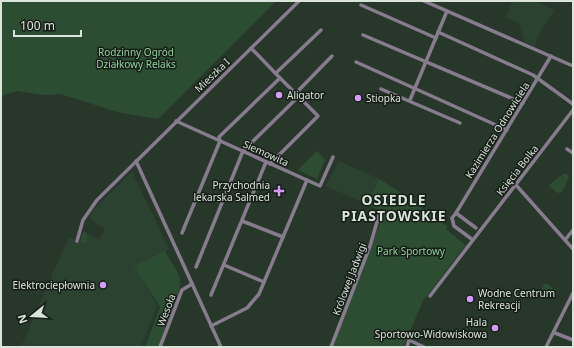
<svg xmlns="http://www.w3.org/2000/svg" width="574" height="348" viewBox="0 0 574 348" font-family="'Noto Sans',sans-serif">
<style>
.built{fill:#2c4230}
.green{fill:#2d4d33}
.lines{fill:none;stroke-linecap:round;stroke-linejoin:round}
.minor{stroke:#877b8e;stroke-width:3.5}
.poi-dot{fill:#d69bf9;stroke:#151d16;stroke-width:1.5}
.labels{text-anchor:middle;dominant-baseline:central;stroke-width:3;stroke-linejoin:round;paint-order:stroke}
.park-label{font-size:10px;fill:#91d19c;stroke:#151d16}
.street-label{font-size:10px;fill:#dae4db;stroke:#151d16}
.poi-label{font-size:10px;fill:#dae4db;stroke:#151d16;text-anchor:start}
.district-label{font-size:14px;font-weight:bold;letter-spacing:1px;fill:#dae4db;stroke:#151d16}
</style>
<rect width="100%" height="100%" fill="#27382a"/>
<g class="built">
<polygon points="513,1 535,1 555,10 539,33 535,46 524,42 519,23 506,17"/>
<polygon points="339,161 379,179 368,204 325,186"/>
<polygon points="132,172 169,249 135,266 157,305 141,347 21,347 69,237 84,244 88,234 100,240 105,229 89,218 93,210"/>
</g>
<g class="green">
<polygon points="1,1 276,1 158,119 121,113 60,94 45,95 17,91 1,96"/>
<polygon points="317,151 325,160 317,179 298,170"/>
<polygon points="566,173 569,177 562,192 558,193 549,186 556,179"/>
<polygon points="379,179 419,204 417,205 447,226 446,229 466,246 464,247 423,301 403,347 330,347 382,218 381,212 368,204"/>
<polygon points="83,231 88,234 85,244 80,242"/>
<path d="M 165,251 C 169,260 180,272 180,282 C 180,302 166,328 159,347 L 145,347 L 160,307 L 134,266 Z"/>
<polygon points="545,283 551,286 551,288 556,290 552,298 540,293"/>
</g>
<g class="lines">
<g class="minor">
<polyline points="424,1 573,66"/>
<polyline points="361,5 436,38"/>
<polyline points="438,32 533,75 573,104"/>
<polyline points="363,35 523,103"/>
<polyline points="356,62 507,130"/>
<polyline points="276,73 321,30"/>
<polyline points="381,89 460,123"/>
<polyline points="296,93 332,56"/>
<polyline points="410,100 447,11"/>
<polyline points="176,121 320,186 333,157"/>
<polyline points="567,149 573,153"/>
<polyline points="136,161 221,347"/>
<polyline points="270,164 318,116 280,78"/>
<polyline points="516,185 573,249"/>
<polyline points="456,213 551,56"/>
<polyline points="242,221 283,237"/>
<polyline points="182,233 220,141 219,137 280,78 251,48"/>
<polyline points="473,240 454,226 452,218 456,213 476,228"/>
<polyline points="565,240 573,230"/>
<polyline points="77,241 83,220 97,200 299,1"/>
<polyline points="224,265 264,282"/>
<polyline points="196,267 243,151 299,96"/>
<polyline points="211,295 266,162"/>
<polyline points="430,296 573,110"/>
<polyline points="211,326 247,308 259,294 307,180"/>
<polyline points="555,333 573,340"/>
<polyline points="160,347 182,290 192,284"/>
<polyline points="331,347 370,246 379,215"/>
<polyline points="407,347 409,340 424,347"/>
<polyline points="546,347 573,293"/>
</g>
</g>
<g class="poi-dot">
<circle cx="279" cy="95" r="4"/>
<circle cx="358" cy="98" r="4"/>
<path d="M277 185h4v4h4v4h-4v4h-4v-4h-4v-4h4z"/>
<circle cx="103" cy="285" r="4"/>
<circle cx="470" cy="299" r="4"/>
<circle cx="495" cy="328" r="4"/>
</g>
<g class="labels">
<g class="park-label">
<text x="136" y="52">Rodzinny Ogród<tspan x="136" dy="12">Działkowy Relaks</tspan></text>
<text x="411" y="251">Park Sportowy</text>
</g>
<g class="street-label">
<text transform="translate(212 75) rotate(-44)">Mieszka I</text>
<text transform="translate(497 130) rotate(-58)">Kazimierza Odnowiciela</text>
<text transform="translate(266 153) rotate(24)">Siemowita</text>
<text transform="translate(517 170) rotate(-52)">Księcia Bolka</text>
<text transform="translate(349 279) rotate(-69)">Królowej Jadwigi</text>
<text transform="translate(166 310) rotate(-69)">Wesoła</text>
</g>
<g class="poi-label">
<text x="287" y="95">Aligator</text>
<text x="366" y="98">Stiopka</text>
<text x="270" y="185" text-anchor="end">Przychodnia<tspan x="270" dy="12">lekarska Salmed</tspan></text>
<text x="95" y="285" text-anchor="end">Elektrociepłownia</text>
<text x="478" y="293">Wodne Centrum<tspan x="478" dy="12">Rekreacji</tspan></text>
<text x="487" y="322" text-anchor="end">Hala<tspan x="487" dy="12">Sportowo-Widowiskowa</tspan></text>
</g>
<g class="district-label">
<text x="394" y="199">OSIEDLE<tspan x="394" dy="16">PIASTOWSKIE</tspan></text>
</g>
</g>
<rect width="574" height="348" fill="none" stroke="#dae4db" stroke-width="4"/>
<g transform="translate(32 316) rotate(252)" stroke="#151d16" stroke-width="3" paint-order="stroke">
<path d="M0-3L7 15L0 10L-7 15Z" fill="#dae4db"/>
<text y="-6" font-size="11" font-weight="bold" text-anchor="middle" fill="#dae4db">N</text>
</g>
<path d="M14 30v6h67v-6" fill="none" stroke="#dae4db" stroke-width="2"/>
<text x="20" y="30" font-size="12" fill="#dae4db" stroke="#151d16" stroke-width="3" paint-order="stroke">100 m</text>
</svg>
